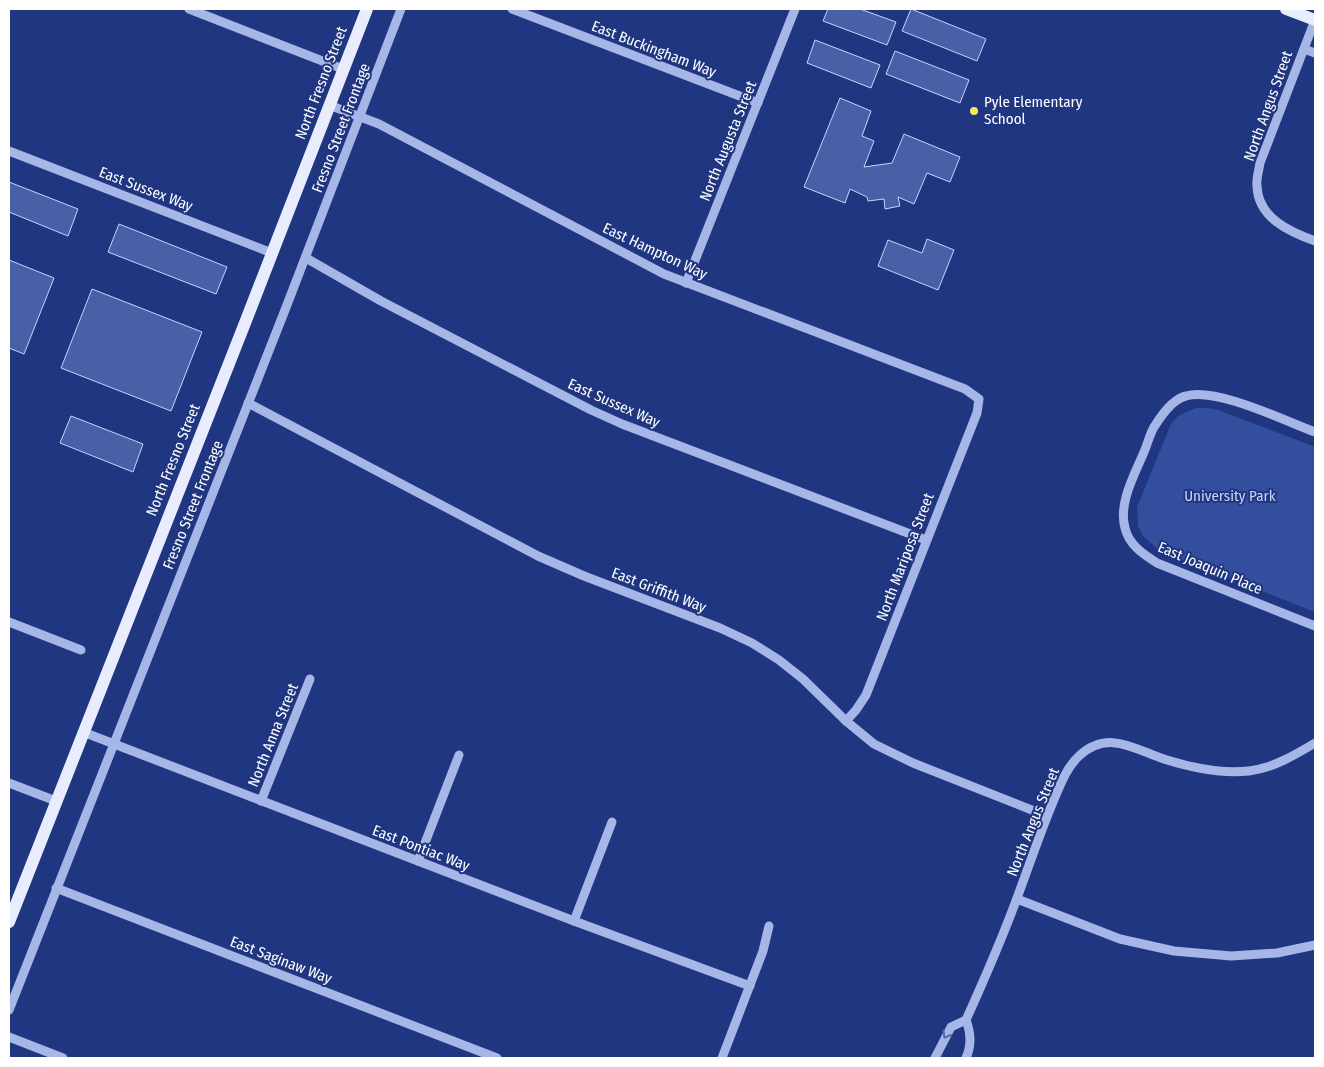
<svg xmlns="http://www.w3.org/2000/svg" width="1324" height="1067" viewBox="0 0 1324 1067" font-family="'Fira Sans Condensed',sans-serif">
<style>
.green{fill:#344e9e}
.building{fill:#4960a9;stroke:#c9d4f6}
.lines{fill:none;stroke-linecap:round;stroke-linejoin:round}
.minor{stroke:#a6b6e7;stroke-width:9}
.major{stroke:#e8ecfd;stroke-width:12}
.oneway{stroke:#5669a9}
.poi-dot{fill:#f4e967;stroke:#203680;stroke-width:2}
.labels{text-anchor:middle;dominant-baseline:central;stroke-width:4;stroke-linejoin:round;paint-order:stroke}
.street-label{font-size:15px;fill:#fff;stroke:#203680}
.poi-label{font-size:15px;fill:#fff;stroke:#203680;text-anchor:start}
.park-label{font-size:15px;fill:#c9d4f6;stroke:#203680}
</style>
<rect width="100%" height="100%" fill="#203680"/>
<polygon class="green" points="1196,408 1208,408 1218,410 1315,447 1315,612 1160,551 1143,536 1138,526 1137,507 1171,424 1178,416"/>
<g class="building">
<polygon points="828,9 860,9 896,22 887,45 823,21"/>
<polygon points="911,9 986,39 977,61 902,31"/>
<polygon points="815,40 880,65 871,88 807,63"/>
<polygon points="895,51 969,80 960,103 886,74"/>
<polygon points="840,98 871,111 862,136 874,141 864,167 892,163 904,134 960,157 950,182 927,173 914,204 898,197 900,206 885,209 884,199 868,201 867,197 850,189 845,203 804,187"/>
<polygon points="9,182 78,209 68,236 9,212"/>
<polygon points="119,224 227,267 216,294 108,252"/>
<polygon points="927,239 954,250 938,290 878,266 888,240 922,253"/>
<polygon points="9,260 54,278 24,354 9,348"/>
<polygon points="92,289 202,332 171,411 61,368"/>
<polygon points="71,416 143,444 133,472 60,443"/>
</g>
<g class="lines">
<g class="minor">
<polyline points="189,9 343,69"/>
<polyline points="512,9 758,103"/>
<path d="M 1315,20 L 1260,163 C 1259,170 1256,179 1257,186 C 1258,218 1290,232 1315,241"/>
<polyline points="1304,49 1315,53"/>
<polyline points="329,105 379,124 664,274 965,389 979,399 977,413 866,695 856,710 846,721"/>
<polyline points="9,151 272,253"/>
<polyline points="306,258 381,301 591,410 622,424 926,540"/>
<polyline points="686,283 795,9"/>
<polyline points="248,403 538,556 584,576 720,628 752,643 779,660 803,679 846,721 874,744 913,763 1047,816"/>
<path d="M 1315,432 C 1285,421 1216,387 1186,396 C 1173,399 1163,413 1156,424 C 1150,432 1148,443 1144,452 C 1135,474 1118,503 1125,528 C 1129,545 1143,554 1157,563 L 1315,626"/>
<polyline points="9,622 81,650"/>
<polyline points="83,732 574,921 750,986"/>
<polyline points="9,783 56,801"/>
<polyline points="261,801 310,679"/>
<polyline points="418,861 459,755"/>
<polyline points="56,888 497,1058"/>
<polyline points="1017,899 1120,939 1174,951 1231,956 1277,953 1315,945"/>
<polyline points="574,921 612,822"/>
<polyline points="9,1010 285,310 401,9"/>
<path d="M 966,1020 C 971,1033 972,1045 966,1058"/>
<polyline points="9,1037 63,1058"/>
<polyline points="722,1058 763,951 769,926"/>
<path d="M 935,1058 L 951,1027 L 966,1020 C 984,980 1002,939 1017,898 C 1029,866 1040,833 1053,802 C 1060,786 1066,768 1079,756 C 1109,728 1137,751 1167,760 C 1193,768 1222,774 1249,771 C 1273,768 1295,755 1315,743"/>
</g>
<g class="major">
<polyline points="1286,9 1315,20"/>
<polyline points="9,922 245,323 367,9"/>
</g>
</g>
<defs><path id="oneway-chevron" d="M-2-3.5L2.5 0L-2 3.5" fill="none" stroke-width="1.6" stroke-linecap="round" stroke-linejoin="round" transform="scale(1.25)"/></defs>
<use class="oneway" href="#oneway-chevron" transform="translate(946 1035) rotate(120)"/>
<circle class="poi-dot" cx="974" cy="111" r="5"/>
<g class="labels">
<g class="street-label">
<text transform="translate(654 49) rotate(21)">East Buckingham Way</text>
<text transform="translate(321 83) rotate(-69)">North Fresno Street</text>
<text transform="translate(1268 106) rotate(-70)">North Angus Street</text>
<text transform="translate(341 128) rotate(-69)">Fresno Street Frontage</text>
<text transform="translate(728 141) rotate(-68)">North Augusta Street</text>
<text transform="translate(146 189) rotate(21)">East Sussex Way</text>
<text transform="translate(655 251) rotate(25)">East Hampton Way</text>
<text transform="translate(614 403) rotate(24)">East Sussex Way</text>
<text transform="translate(173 460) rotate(-68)">North Fresno Street</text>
<text transform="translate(193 505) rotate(-68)">Fresno Street Frontage</text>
<text transform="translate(905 557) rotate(-69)">North Mariposa Street</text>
<text transform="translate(1210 568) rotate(23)">East Joaquin Place</text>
<text transform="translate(659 590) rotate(21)">East Griffith Way</text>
<text transform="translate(273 735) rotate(-68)">North Anna Street</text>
<text transform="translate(1033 822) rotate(-68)">North Angus Street</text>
<text transform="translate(421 848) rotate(21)">East Pontiac Way</text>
<text transform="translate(281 960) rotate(21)">East Saginaw Way</text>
</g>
<g class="poi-label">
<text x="984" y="102">Pyle Elementary<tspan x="984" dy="17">School</tspan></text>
</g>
<g class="park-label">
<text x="1230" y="496">University Park</text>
</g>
</g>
<rect width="1324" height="1067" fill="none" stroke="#ffffff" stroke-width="20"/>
</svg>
